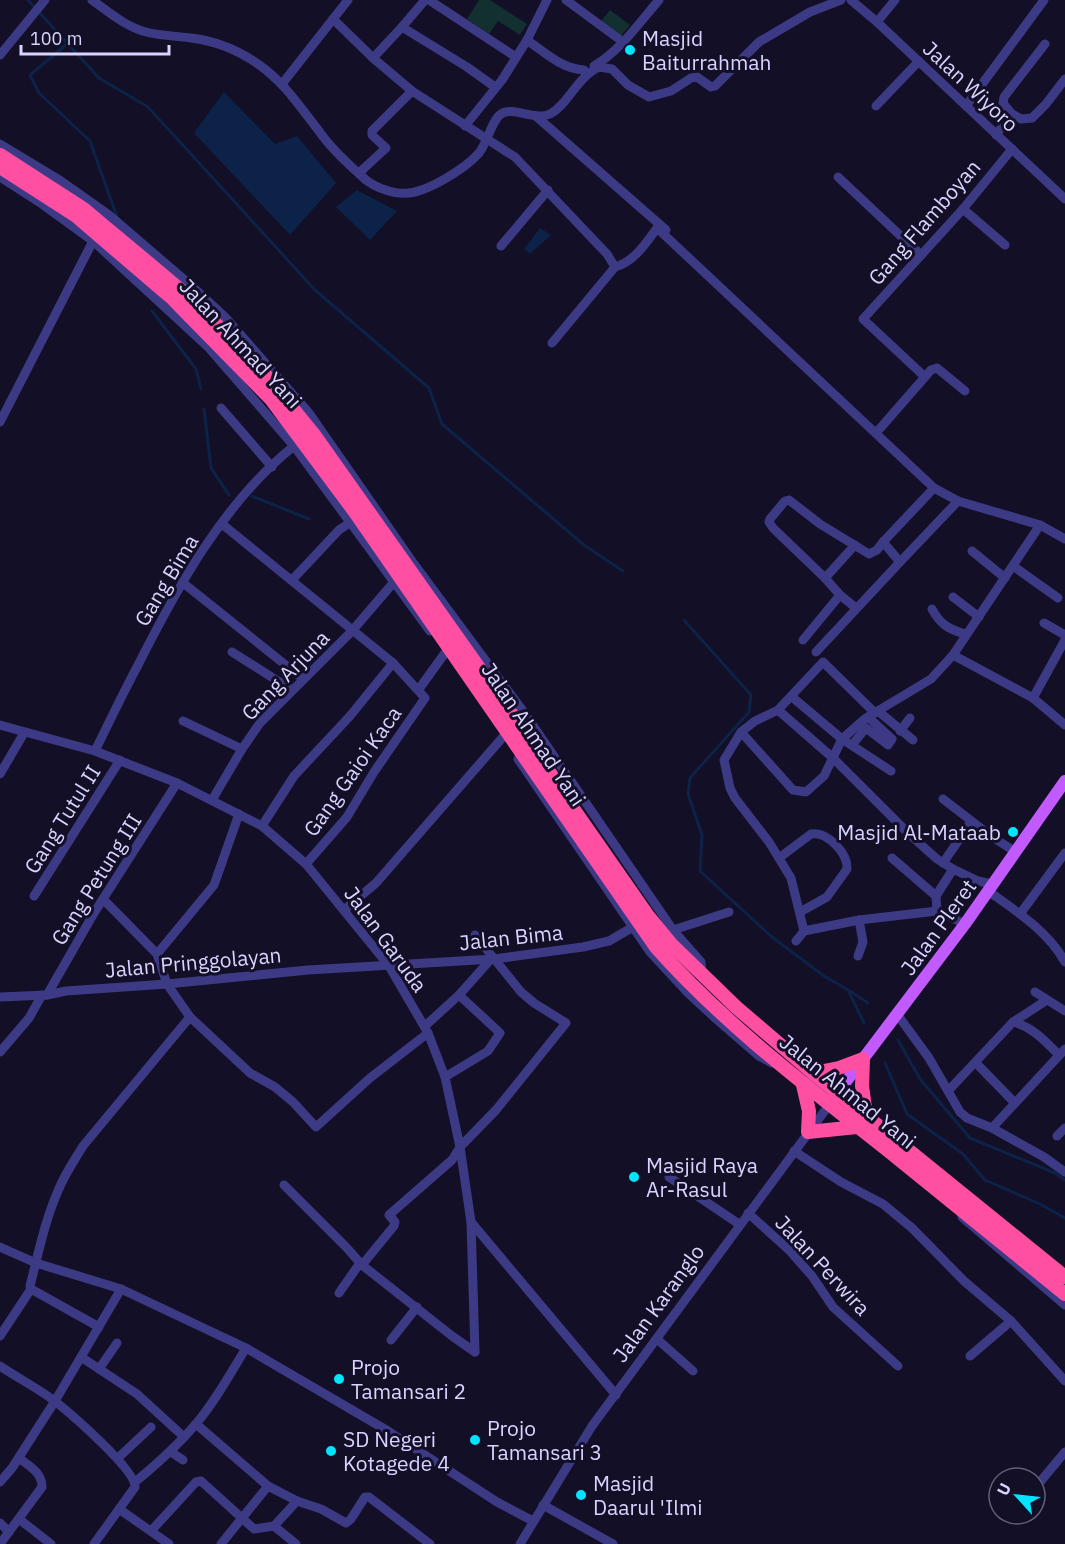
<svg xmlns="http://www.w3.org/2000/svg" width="1065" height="1544" viewBox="0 0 1065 1544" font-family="'IBM Plex Sans',sans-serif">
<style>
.green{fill:#12302f}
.water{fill:#0c2248}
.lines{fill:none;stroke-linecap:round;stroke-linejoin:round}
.stream{stroke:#0c2248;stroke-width:3}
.minor{stroke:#3d3a85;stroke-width:9}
.major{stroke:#c25bff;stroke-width:12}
.highway{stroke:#ff4fa3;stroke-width:14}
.poi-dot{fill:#00e5ff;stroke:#130f26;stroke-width:2}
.labels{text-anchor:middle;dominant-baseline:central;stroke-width:6;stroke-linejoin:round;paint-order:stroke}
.poi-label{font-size:21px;fill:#d9d4ff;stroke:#130f26;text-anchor:start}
.street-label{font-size:21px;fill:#d9d4ff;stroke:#130f26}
</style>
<rect width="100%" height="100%" fill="#130f26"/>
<g class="green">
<polygon points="479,0 490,0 527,24 520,35 498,21 489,34 467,19"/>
<polygon points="610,10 630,25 621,36 601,21"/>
</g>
<g class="water">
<polygon points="224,92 275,144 297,136 336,183 290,235 194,133"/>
<polygon points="357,190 397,211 370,240 336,207"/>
<polygon points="540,228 551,235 530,254 524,249"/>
</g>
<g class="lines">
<g class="stream">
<polyline points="28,0 99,78 148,107 315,290 429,388 442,424 584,545 623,571"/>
<polyline points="67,44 30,75 39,93 90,141 117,217"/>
<polyline points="152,311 196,369 201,389"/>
<polyline points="204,409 211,468 229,495"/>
<polyline points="252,496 309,519"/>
<polyline points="684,620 751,695 749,712 690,778 688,794 702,835 700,871 772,937 824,976 848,990 864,1023"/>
<polyline points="850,991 868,1003"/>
<polyline points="898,1040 920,1079 970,1138 1055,1173 1065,1180"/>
<polyline points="885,1063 907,1114 963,1154 985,1180 1040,1204 1065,1218"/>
</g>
<g class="minor">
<path d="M 92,0 C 109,12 126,27 146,32 C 161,36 177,36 191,38 C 216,41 238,50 258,64 C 284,82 300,107 319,131 C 331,149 350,166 366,180 C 376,188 396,195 409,193 C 429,191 466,168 479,153 C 487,143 492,120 501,114 C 513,106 534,121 550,114 C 568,105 576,78 599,67 L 612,69 L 628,85 L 649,97 L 671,91 L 691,78 L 697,77 L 711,87 L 715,86 L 759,42 L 810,12 L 841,0"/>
<polyline points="425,0 402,27 467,67 495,87"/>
<polyline points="429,0 516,57"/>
<polyline points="566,0 623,42"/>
<polyline points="851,0 877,22 1065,199"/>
<polyline points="333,19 373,58 412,91 515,157 607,254 615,267 552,343"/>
<polyline points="877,22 895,0"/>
<polyline points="527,40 547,0"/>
<polyline points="0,55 45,0"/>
<polyline points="373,58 402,27"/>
<path d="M 594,66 C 620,51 639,23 659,0"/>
<polyline points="282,84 348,0"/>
<polyline points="876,106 919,61"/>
<polyline points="966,106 1044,0"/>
<polyline points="1012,114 1003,103 1004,97 1045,44"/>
<polyline points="537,117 666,230"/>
<path d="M 465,126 L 502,80 L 527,40 C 544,52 562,69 584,70 L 587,74"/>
<polyline points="996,135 1012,114 1021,119 1032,118 1046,104 1065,79"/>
<polyline points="0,144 58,179 109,215 194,288 225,317 309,413 414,564 523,711 673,930 701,962 702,975"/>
<polyline points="359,173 386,148 372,135 372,131 412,91"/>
<polyline points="0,177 42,204 93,241 209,348 294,446 430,631"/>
<polyline points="838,177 921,255"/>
<polyline points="963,209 1005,245"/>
<polyline points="501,246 548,190"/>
<path d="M 615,267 C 634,262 646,243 657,228 L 934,488 L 958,501 L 1040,525 L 1065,539"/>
<polyline points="924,376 863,319 963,209 1012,149"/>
<polyline points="221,408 272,467"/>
<polyline points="0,422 93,241"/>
<polyline points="876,433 931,370 937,368 965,391"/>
<polyline points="222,524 393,663 425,698 374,772 347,817 306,864"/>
<polyline points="972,551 1005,578"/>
<polyline points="900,562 958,501"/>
<polyline points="1013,566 1058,598"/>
<polyline points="825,578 855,545"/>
<polyline points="292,580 339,530 351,522"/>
<polyline points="182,582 303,679"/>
<polyline points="953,597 979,617"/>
<polyline points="856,608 840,595 825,578 773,528 769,522 770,519 785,501 789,500 820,524 869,554 877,550 883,542"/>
<path d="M 932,609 C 940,624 948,629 965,634"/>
<polyline points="1044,623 1065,635"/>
<polyline points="803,640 840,595"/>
<polyline points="232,652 292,690"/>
<polyline points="816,652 900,562 883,542 934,488"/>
<polyline points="953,655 1033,698 1065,725"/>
<polyline points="419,689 445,653"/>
<polyline points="792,697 842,739 891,771"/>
<polyline points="1033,698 1065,640"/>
<polyline points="778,710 833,758 910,835 937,859 953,869 978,881 992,884"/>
<polyline points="878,711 913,740"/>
<polyline points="875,713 823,662 778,710 755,721 741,732 724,760 730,788 735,798 769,842 791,878 804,931 859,920 937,911 965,924"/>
<polyline points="183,721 242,749"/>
<polyline points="0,725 95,751 177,783 262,826 306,864 389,966 428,1033 445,1077 460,1147 471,1222 616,1395"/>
<polyline points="900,731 910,718"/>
<polyline points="741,732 793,790 806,792 824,776 842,739 866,718 931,679 953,655 1040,525"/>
<polyline points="852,745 866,728 888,745 892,739 868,717"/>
<path d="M 95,751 C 109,722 123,693 138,665 C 178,586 224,502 294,446"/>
<polyline points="518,759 650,952 688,993 714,1017 759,1056 772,1063"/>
<polyline points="0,774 24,733"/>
<polyline points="943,799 991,836 1014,851"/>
<polyline points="212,800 242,749 260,723 352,631 394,582"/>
<polyline points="262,826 294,776 350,716 393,663"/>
<path d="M 779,858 L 811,834 C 827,831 848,853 847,869 L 827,897 L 800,912"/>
<polyline points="892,858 936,896"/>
<polyline points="943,863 971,822"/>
<path d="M 988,891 C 1016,911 1048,931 1065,962"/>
<polyline points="34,896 120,760"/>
<polyline points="103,899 157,954 167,984 190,1017 250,1073 275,1087 293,1102 316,1127 370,1078 428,1033"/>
<polyline points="344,910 376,883 503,737"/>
<polyline points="937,911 936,896 953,869"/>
<polyline points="1020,914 1065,853"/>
<polyline points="673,930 729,912"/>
<polyline points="796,941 804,931"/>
<polyline points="157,954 214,885 239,814"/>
<polyline points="858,956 863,942 859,920"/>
<polyline points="1035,992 1065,1011"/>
<polyline points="47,995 94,913 177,783"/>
<polyline points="0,997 47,995 66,991 167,984 308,970 494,959 583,947 609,941 633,927"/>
<polyline points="897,1014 929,1058 960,1112 967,1118 992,1128 1065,1049"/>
<polyline points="1013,1022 1047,1000"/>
<polyline points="425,1026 459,995 491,959"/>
<polyline points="0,1052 29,1018 42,995"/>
<polyline points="976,1063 1015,1103"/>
<polyline points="445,1077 488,1051 500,1033 459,995"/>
<path d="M 948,1091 L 1013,1022 C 1033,1027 1045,1041 1059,1055"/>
<polyline points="992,1128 1044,1157 1065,1172"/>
<polyline points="1057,1136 1065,1128"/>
<polyline points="794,1151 841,1182 883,1204 912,1228 964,1281 1011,1321 1065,1381"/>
<polyline points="669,1177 739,1224"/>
<polyline points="284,1185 346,1247 362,1265 452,1336 475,1352"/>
<polyline points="748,1213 790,1251 812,1276 833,1307 898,1366"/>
<polyline points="962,1217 1065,1305"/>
<polyline points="471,1222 475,1352"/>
<polyline points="0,1247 36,1263 121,1289 246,1348 388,1431 497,1502 533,1521"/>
<polyline points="362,1265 394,1226 395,1222 389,1215 452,1160 460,1147 496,1110 566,1023 534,1003 521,992 475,935"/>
<polyline points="339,1293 360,1263"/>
<path d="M 99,1327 L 31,1289 L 30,1286 C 38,1255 45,1220 58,1191 C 64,1175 74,1161 83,1146 L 190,1017"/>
<polyline points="0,1336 31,1289"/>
<polyline points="657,1339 693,1371"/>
<polyline points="391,1340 417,1307"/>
<polyline points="970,1356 1011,1321"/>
<polyline points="81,1357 137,1394 184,1437"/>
<path d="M 0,1366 C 18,1378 39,1389 56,1402 C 71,1414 136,1470 135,1487 L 94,1544"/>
<polyline points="99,1369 117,1343"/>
<polyline points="196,1424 268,1486 297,1501 321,1509 346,1523 351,1519 365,1497 369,1497 430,1544"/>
<polyline points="171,1452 183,1460"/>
<polyline points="118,1458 151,1427"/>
<polyline points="0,1482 12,1468 55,1401 121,1289"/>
<path d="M 135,1482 C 157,1464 177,1446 195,1425 C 215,1402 230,1374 246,1348"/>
<polyline points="1035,1488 1065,1452"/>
<polyline points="543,1505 613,1544"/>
<polyline points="119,1509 169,1544"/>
<polyline points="19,1519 51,1544"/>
<polyline points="0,1523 9,1532"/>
<polyline points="274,1526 297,1501"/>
<polyline points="151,1531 196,1482 201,1481 254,1529 274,1526 296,1544"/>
<path d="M 0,1544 L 42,1487 C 42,1472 29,1466 19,1458"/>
<polyline points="221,1544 268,1486"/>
<polyline points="520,1544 592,1426 829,1105"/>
</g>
<polyline class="major" points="832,1100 965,924 1065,781"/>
<g class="highway">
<polyline points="0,155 85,210 183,292 253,360 315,436 515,719 572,807 648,916 671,944 736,1007 813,1073 1065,1277"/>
<path d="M 0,167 L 75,215 L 173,299 L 271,399 L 355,512 L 656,947 C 727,1027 812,1090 895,1156 C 952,1202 1009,1248 1065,1294"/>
<polyline points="813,1073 839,1068 863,1059 862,1086 866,1115"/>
<polyline points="803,1085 809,1111 808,1132 857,1127"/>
</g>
</g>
<g class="poi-dot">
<circle cx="630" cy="50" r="6"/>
<circle cx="1013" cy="832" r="6"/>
<circle cx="634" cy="1177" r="6"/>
<circle cx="339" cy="1379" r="6"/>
<circle cx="475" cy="1440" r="6"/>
<circle cx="331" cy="1451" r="6"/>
<circle cx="581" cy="1495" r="6"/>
</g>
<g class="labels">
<g class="poi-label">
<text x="642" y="38">Masjid<tspan x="642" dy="24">Baiturrahmah</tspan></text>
<text x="1001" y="832" text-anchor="end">Masjid Al-Mataab</text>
<text x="646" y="1165">Masjid Raya<tspan x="646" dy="24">Ar-Rasul</tspan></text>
<text x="351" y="1367">Projo<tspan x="351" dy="24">Tamansari 2</tspan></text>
<text x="487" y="1428">Projo<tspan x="487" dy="24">Tamansari 3</tspan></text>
<text x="343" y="1439">SD Negeri<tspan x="343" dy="24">Kotagede 4</tspan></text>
<text x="593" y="1483">Masjid<tspan x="593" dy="24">Daarul 'Ilmi</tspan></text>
</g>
<g class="street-label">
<text transform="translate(971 86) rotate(43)">Jalan Wiyoro</text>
<text transform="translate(924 222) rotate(-49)">Gang Flamboyan</text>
<text transform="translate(241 343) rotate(47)">Jalan Ahmad Yani</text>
<text transform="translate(166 580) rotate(-59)">Gang Bima</text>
<text transform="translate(285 675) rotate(-46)">Gang Arjuna</text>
<text transform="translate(534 734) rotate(56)">Jalan Ahmad Yani</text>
<text transform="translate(352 771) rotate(-55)">Gang Gaioi Kaca</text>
<text transform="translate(62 819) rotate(-58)">Gang Tutul II</text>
<text transform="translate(96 879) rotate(-58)">Gang Petung III</text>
<text transform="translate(938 927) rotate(-54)">Jalan Pleret</text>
<text transform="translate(511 937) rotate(-6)">Jalan Bima</text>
<text transform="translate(386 939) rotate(54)">Jalan Garuda</text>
<text transform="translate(193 962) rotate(-5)">Jalan Pringgolayan</text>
<text transform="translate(848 1091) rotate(39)">Jalan Ahmad Yani</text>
<text transform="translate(823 1265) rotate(47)">Jalan Perwira</text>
<text transform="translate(658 1303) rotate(-54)">Jalan Karanglo</text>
</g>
</g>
<g transform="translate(1017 1496) rotate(297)"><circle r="28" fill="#130f26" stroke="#625e7d" stroke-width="1.5"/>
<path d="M0-4.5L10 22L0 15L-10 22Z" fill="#00e5ff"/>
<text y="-9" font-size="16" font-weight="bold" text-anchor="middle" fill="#d9d4ff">U</text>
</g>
<path d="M21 45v9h148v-9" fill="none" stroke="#d9d4ff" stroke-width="3"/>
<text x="30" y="45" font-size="18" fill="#d9d4ff" stroke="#130f26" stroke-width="4.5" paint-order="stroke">100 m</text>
</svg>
